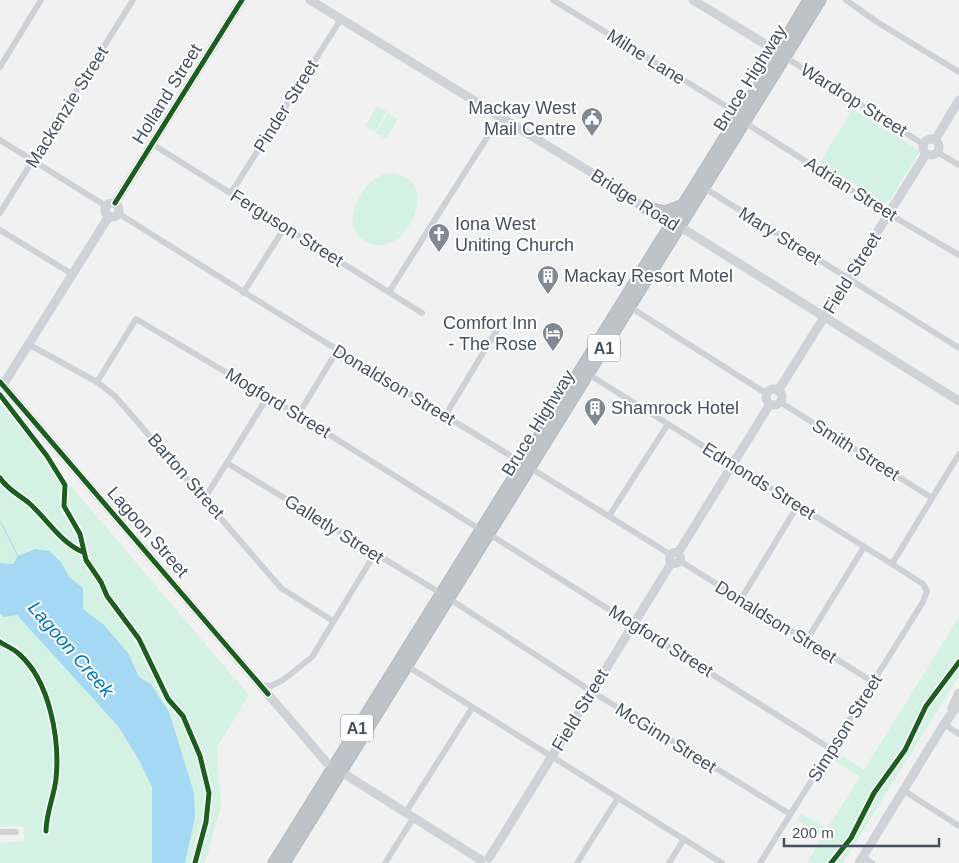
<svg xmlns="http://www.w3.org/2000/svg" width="959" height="863" viewBox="0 0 959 863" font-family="Helvetica,sans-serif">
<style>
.green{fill:#d3f2e3}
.water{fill:#a5d8f2}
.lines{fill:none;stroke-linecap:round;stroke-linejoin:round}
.stream{stroke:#a5d8f2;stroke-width:1}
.highway-casing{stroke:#b4b9c1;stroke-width:13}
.street{stroke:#ced1d5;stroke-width:6}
.secondary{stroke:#cfd2d6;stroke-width:9}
.highway{stroke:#bec2c9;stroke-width:11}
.cycleway-casing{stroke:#fff;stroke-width:8}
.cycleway{stroke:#1b5e20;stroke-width:5}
.labels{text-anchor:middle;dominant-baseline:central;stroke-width:4;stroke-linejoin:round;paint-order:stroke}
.shield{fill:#fff;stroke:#7e848f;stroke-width:1}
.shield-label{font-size:16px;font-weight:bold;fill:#46505f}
.street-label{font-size:18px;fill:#46505f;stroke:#fff}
.poi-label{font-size:18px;fill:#46505f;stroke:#fff;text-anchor:start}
.water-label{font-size:19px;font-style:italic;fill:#0177b7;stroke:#fff}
</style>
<rect width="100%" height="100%" fill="#f1f1f1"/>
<g class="green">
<polygon points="377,106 387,112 375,132 365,126"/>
<polygon points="853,109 920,151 889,201 884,203 820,162"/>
<polygon points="388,113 398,119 386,139 376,133"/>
<path d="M 389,173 C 445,175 407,260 368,243 C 335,228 362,177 389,173 Z"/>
<polygon points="0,403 249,695 217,747 221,806 205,863 0,863 0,843 24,841 23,826 0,827"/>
<polygon points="959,617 959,676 843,863 807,863 823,836 797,820 801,813 827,829 860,777 834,760 838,753 864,770"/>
</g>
<polygon class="water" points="35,549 49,551 61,562 69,577 83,588 83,609 104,625 128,653 139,677 151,684 169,712 194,793 195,817 185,863 152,863 152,787 139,760 118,726 17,615 4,617 0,613 0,563 13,564 18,556"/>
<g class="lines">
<polyline class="stream" points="0,521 18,556"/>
<g class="highway-casing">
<g id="highway">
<polyline points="760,83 809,0"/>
<polyline points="644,207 665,212 683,205"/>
<polyline points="274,863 751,96"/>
<polyline points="284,863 820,0"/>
</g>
</g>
<g class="street">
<polyline points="553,0 739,114"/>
<polyline points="846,0 877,22 959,72"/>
<polyline points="785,57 923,144"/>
<polyline points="0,67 41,0"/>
<polyline points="744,122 889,214 959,255"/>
<polyline points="0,140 106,206"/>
<polyline points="152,144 422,313"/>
<polyline points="937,152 959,165"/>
<polyline points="703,187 959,348"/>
<polyline points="231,193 341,19"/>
<polyline points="0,213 133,0"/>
<path d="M 118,213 C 301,330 488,440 671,555"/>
<polyline points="0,230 72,274"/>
<polyline points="389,292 500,117"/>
<polyline points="243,293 285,227"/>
<polyline points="630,307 767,394"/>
<polyline points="28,344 97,382 115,396 281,588 333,621"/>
<polyline points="588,374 892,564 923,584 927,591 923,602 760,863"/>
<polyline points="97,382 136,319 298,415 481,530"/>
<polyline points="780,402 932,498"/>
<polyline points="298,415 337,351"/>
<polyline points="445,416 503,320"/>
<polyline points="227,463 442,594 591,691 790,814"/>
<polyline points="205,498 268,396"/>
<polyline points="609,516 668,424"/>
<polyline points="489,534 831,749"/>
<polyline points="680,561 873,682"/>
<polyline points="892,564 959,454"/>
<polyline points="741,599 798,505"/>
<polyline points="806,641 864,547"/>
<polyline points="407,666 722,863"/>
<polyline points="261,685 271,686 283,680 312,657 374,555"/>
<polyline points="944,724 959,734"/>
<polyline points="903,790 959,826"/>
<polyline points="406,812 472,708"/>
<polyline points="0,832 16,832"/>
<polyline points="863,857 872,863"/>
<polyline points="385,863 414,817"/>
<polyline points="577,863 618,798"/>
<polyline points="669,863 684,839"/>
</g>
<g class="secondary">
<polyline points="310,0 592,173 665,222 687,231 959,401"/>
<polyline points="693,0 783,55"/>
<circle cx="931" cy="147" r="8"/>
<polyline points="935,140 959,100"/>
<circle cx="112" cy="210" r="7"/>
<polyline points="115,203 242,0"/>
<polyline points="0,382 327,763 481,860"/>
<polyline points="3,385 109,216"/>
<circle cx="774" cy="397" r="8"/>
<polyline points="778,391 926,154"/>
<circle cx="675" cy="558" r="5.5"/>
<polyline points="678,553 770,404"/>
<polyline points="952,708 959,693"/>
<polyline points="489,858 672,562"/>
<polyline points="859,863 944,724 959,704"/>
</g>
<use href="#highway" class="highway"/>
<g class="cycleway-casing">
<g id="cycleway">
<polyline points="115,203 242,0"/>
<polyline points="0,382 268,694"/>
<polyline points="0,395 47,456 65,485 64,506 80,534 86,560 101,582 107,596 139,639 168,699 183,716 200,756 209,793 206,822 195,863"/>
<path d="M 0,478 C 8,490 18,494 29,503 C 47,519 61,543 83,552"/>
<path d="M 0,642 C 6,646 14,649 19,654 C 50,681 60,740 56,779 C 54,796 46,814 46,831"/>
<polyline points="831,863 851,838 874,793 905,750 926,706 959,662"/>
</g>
</g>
<use href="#cycleway" class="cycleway"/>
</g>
<defs>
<g id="civic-pin" transform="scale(1.125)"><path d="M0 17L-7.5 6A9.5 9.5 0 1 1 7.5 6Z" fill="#828892" stroke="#fff"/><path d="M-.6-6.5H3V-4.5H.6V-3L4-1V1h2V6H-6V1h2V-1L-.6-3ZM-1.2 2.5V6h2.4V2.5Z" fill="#fff"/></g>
<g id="church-pin" transform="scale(1.125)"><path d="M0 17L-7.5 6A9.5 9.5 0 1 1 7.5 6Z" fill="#828892" stroke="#fff"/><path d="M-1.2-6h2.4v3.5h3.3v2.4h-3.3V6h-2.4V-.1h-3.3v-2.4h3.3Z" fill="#fff"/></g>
<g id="building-pin" transform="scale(1.125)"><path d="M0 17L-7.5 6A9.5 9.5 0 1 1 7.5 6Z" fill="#828892" stroke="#fff"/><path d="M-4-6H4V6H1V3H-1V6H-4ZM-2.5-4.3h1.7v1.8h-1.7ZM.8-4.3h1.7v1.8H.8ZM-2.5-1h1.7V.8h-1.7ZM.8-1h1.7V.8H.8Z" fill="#fff"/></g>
<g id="hotel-pin" transform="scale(1.125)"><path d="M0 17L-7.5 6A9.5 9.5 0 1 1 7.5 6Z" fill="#828892" stroke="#fff"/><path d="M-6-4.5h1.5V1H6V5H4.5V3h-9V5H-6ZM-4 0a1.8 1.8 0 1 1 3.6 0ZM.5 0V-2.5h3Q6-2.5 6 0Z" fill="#fff"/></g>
</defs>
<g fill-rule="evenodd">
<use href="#civic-pin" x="592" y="118"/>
<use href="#church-pin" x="439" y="234"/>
<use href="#building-pin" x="548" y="276"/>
<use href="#hotel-pin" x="553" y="333"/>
<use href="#building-pin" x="595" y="408"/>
</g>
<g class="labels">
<g class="shield">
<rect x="588" y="334.5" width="32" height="27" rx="4"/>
<rect x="341" y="714.5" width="32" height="27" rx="4"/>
</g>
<g class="shield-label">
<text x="604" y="348">A1</text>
<text x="357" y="728">A1</text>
</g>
<g class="street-label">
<text transform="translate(646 57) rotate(32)">Milne Lane</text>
<text transform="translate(750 78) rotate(-58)">Bruce Highway</text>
<text transform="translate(167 94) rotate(-58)">Holland Street</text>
<text transform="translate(854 100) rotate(32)">Wardrop Street</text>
<text transform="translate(286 106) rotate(-58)">Pinder Street</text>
<text transform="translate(67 107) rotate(-58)">Mackenzie Street</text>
<text transform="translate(851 189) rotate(32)">Adrian Street</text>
<text transform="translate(635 200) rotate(32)">Bridge Road</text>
<text transform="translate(287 228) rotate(32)">Ferguson Street</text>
<text transform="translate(780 236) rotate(32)">Mary Street</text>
<text transform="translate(852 273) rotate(-58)">Field Street</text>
<text transform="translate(394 385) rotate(31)">Donaldson Street</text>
<text transform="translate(278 403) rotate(31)">Mogford Street</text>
<text transform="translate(538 423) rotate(-58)">Bruce Highway</text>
<text transform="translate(856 450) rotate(32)">Smith Street</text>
<text transform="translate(186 476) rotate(49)">Barton Street</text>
<text transform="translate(759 481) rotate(32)">Edmonds Street</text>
<text transform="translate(334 529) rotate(32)">Galletly Street</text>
<text transform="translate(148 532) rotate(49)">Lagoon Street</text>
<text transform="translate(776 622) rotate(32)">Donaldson Street</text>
<text transform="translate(661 641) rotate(32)">Mogford Street</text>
<text transform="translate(580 710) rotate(-59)">Field Street</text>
<text transform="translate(845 728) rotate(-58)">Simpson Street</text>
<text transform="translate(666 738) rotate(32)">McGinn Street</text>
</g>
<g class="poi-label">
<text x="576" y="108" text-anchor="end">Mackay West<tspan x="576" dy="21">Mail Centre</tspan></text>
<text x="455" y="224">Iona West<tspan x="455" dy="21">Uniting Church</tspan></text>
<text x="564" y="276">Mackay Resort Motel</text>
<text x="537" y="323" text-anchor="end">Comfort Inn<tspan x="537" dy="21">- The Rose</tspan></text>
<text x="611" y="408">Shamrock Hotel</text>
</g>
<g class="water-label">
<text transform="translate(71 649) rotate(49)">Lagoon Creek</text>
</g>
</g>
<path d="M784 838v8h155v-8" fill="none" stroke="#46505f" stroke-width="2.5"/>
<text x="792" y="838" font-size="15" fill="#46505f" stroke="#ffffff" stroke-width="4" paint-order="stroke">200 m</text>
</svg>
